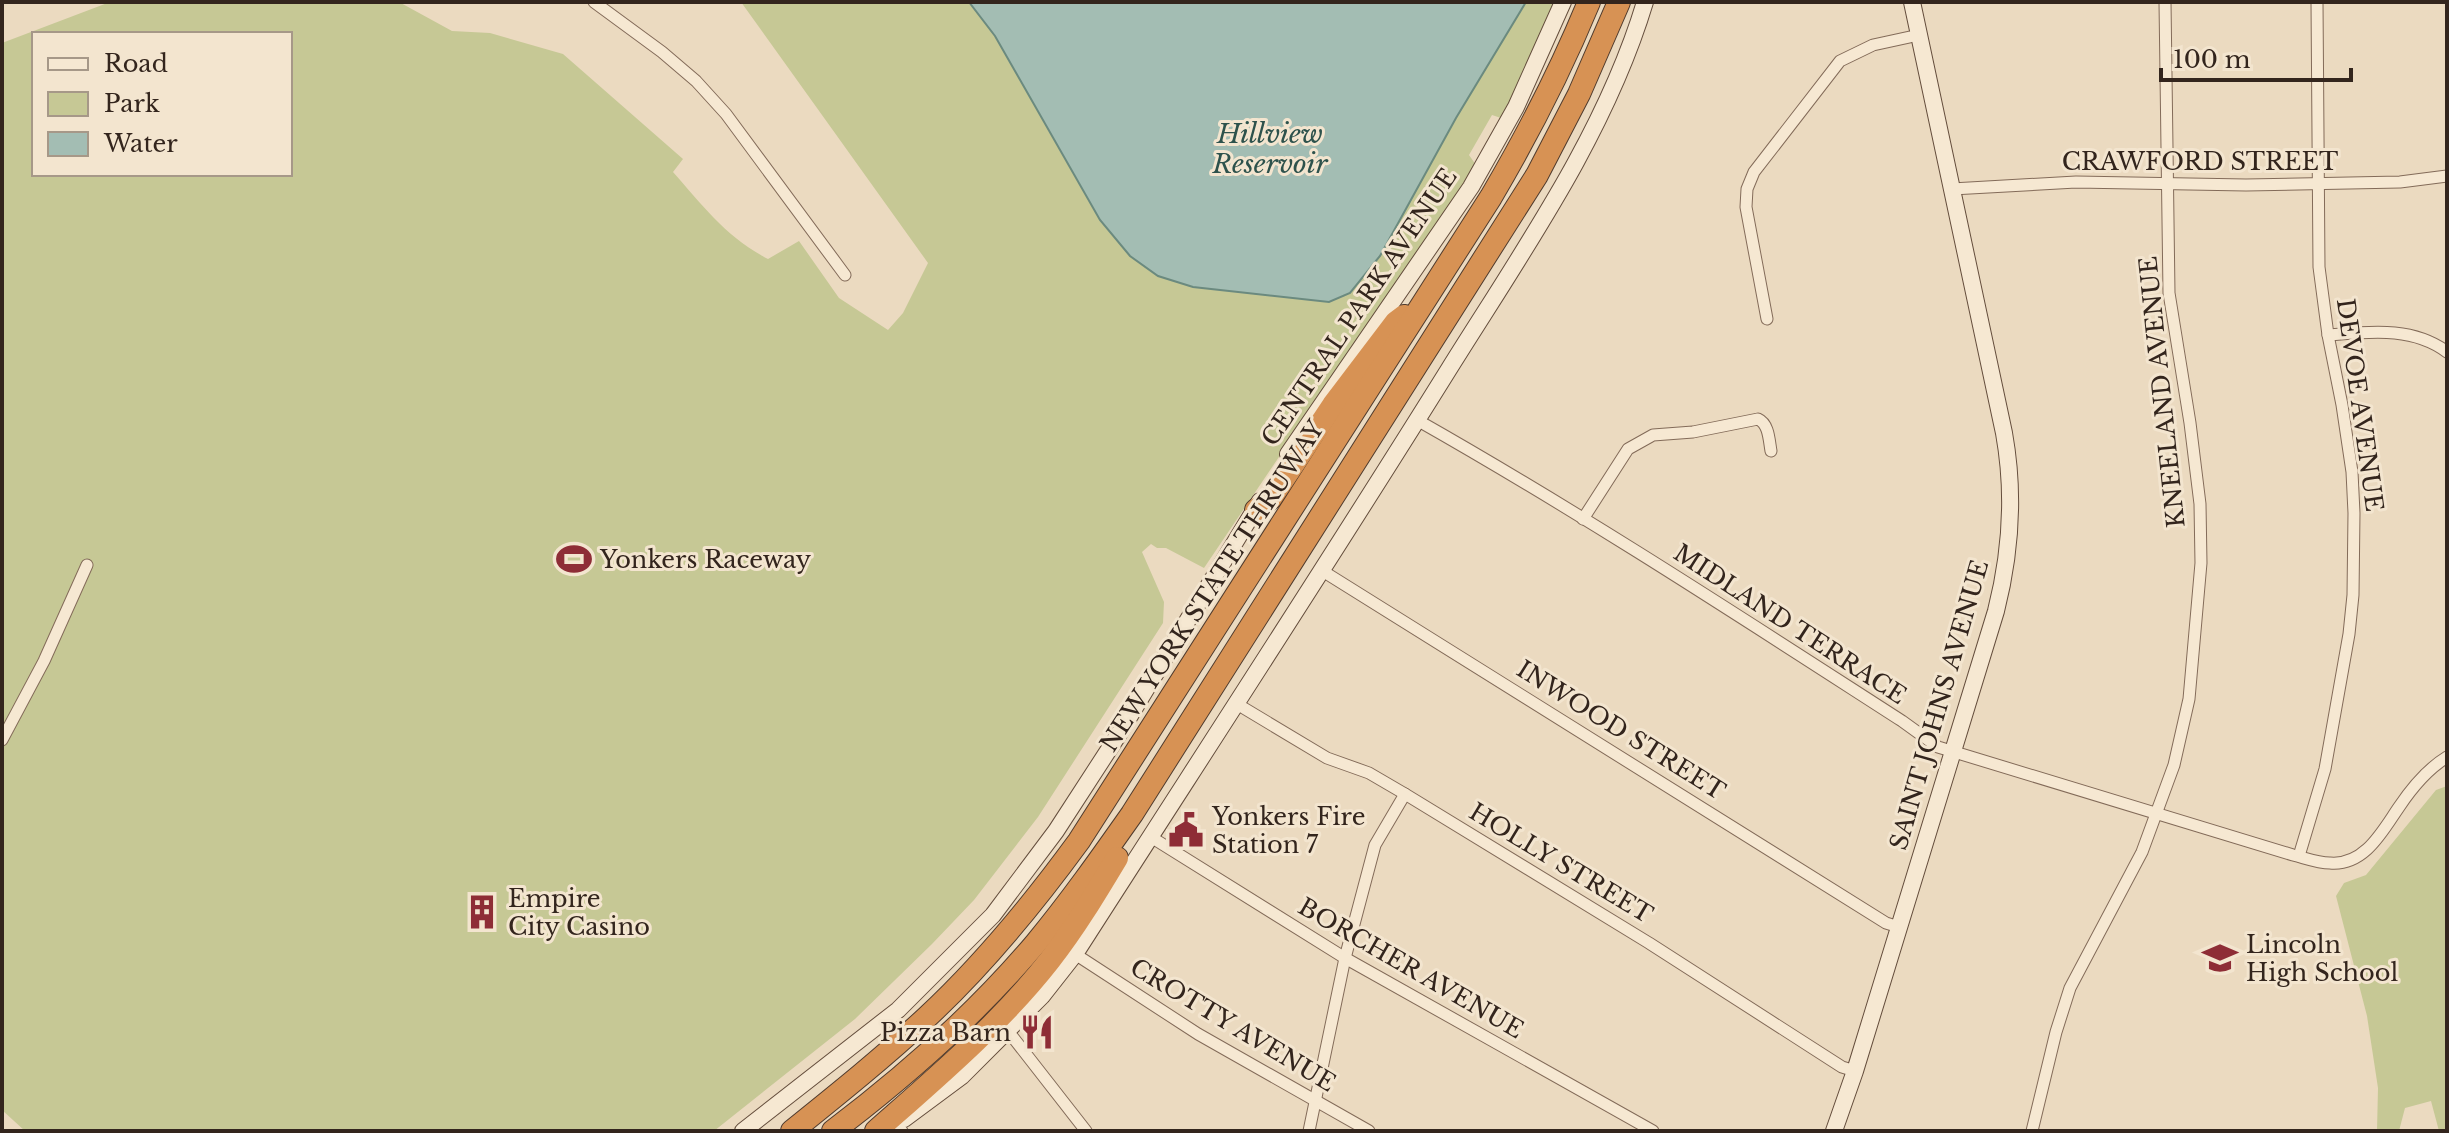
<svg xmlns="http://www.w3.org/2000/svg" width="2449" height="1133" viewBox="0 0 2449 1133" font-family="'Libre Baskerville',serif">
<style>
.green{fill:#c6c895;fill-rule:evenodd}
.water{fill:#a3bdb3;stroke:#6b8a7f;stroke-width:2}
.lines{fill:none;stroke-linecap:round;stroke-linejoin:round}
.street-casing{stroke:#836b59;stroke-width:13}
.secondary-casing{stroke:#644d3c;stroke-width:18}
.highway-casing{stroke:#503b2d;stroke-width:24}
.street{stroke:#f6e8d2;stroke-width:11}
.secondary{stroke:#f6e8d2;stroke-width:16}
.highway{stroke:#d79254;stroke-width:22}
.labels{text-anchor:middle;dominant-baseline:central;stroke-width:6;stroke-linejoin:round;paint-order:stroke}
.street-label{font-size:24px;fill:#33251d;stroke:#f3e5cf}
.poi-label{font-size:24px;fill:#33251d;stroke:#f3e5cf;text-anchor:start}
.water-label{font-size:26px;font-style:italic;fill:#2d524c;stroke:#f3e5cf}
</style>
<rect width="100%" height="100%" fill="#ebdac0"/>
<g class="green">
<path d="M 110,2 L 307,2 L 312,4 L 310,2 L 399,2 L 452,31 L 490,33 L 563,54 L 683,159 L 673,172 C 703,206 726,237 768,259 L 799,241 L 839,298 L 888,330 L 903,313 L 928,263 L 741,2 L 969,2 L 995,36 L 1100,220 L 1456,118 L 1526,2 L 1555,2 L 1504,119 L 1492,115 L 1469,155 L 1476,165 L 1204,568 L 1166,548 L 1157,548 L 1151,544 L 1142,552 L 1164,602 L 1163,623 L 1038,817 L 974,900 L 932,944 L 855,1019 L 714,1131 L 25,1131 L 2,1110 L 2,43 ZM 34,34 L 290,34 L 290,174 L 34,174 Z"/>
<polygon points="2447,786 2447,1131 2439,1131 2431,1101 2405,1108 2399,1131 2377,1131 2378,1088 2367,1016 2336,896 2344,883 2366,875 2436,790"/>
</g>
<polygon class="water" points="969,2 1526,2 1456,118 1380,256 1350,293 1329,302 1193,287 1158,276 1130,256 1100,220 995,36"/>
<g class="lines">
<g class="street-casing">
<g id="street">
<polyline points="594,2 662,52 696,81 726,114 845,275"/>
<polyline points="1952,189 2076,182 2246,185 2400,182 2447,176"/>
<polyline points="1767,319 1746,207 1747,189 1754,172 1840,61 1873,45 1919,35"/>
<path d="M 2328,335 C 2369,332 2412,326 2447,352"/>
<path d="M 1417,420 C 1583,514 1742,618 1902,721 L 1938,747 L 2293,855 C 2305,858 2318,863 2330,863 C 2365,866 2383,830 2399,807 C 2411,789 2429,768 2447,757"/>
<path d="M 1583,519 L 1628,449 L 1653,435 L 1693,432 L 1758,419 C 1769,424 1769,440 1771,451"/>
<polyline points="1321,570 1886,923 1899,927"/>
<polyline points="1237,704 1327,758 1369,773 1405,794 1649,943 1842,1067 1855,1071"/>
<polyline points="2,740 44,661 87,565"/>
<polyline points="1151,837 1345,958 1653,1131"/>
<polyline points="2299,856 2325,769 2349,634 2353,595 2354,513 2352,472 2342,405 2328,335 2319,267 2317,2"/>
<polyline points="1075,954 1198,1034 1369,1131"/>
<polyline points="1008,1031 1086,1131"/>
<polyline points="896,1124 902,1131"/>
<polyline points="1309,1131 1345,958 1375,845 1405,794"/>
<polyline points="2032,1131 2056,1032 2070,988 2142,852 2174,765 2189,699 2201,563 2200,504 2190,423 2169,293 2165,2"/>
</g>
</g>
<g class="secondary-casing">
<g id="secondary">
<polyline points="1288,454 1471,187 1516,107 1563,2"/>
<path d="M 904,1119 L 962,1076 L 1042,996 L 1075,954 C 1200,759 1327,565 1449,369 C 1522,252 1605,135 1645,2"/>
<polyline points="743,1131 898,1010 993,915 1056,831 1117,737 1260,501"/>
<path d="M 1834,1131 L 1855,1071 L 1996,611 C 2011,552 2015,494 2004,433 L 1912,2"/>
</g>
</g>
<g class="highway-casing">
<g id="highway">
<polyline points="1256,510 1271,498 1333,405 1396,322 1404,316"/>
<path d="M 792,1131 C 838,1094 884,1057 927,1017 C 984,964 1033,904 1079,841 L 1491,197 C 1528,134 1561,70 1589,2"/>
<path d="M 833,1131 C 907,1075 976,1014 1036,943 C 1070,902 1101,858 1132,814 L 1537,175 L 1579,94 L 1619,2"/>
<path d="M 876,1131 C 936,1078 1000,1024 1050,960 C 1075,928 1096,893 1117,858"/>
</g>
</g>
<use href="#street" class="street"/>
<use href="#secondary" class="secondary"/>
<use href="#highway" class="highway"/>
</g>
<defs>
<g id="stadium-bare" transform="scale(2.76)"><path d="M0-5a6.5 5 0 1 0 0 10a6.5 5 0 1 0 0-10ZM-3.5-1.8h7v3.6h-7Z" fill="#8e2d36" stroke="#f3e5cf" stroke-width="2.5" paint-order="stroke"/></g>
<g id="civic-bare" transform="scale(2.76)"><path d="M-.6-6.5H3V-4.5H.6V-3L4-1V1h2V6H-6V1h2V-1L-.6-3ZM-1.2 2.5V6h2.4V2.5Z" fill="#8e2d36" stroke="#f3e5cf" stroke-width="2.5" paint-order="stroke"/></g>
<g id="building-bare" transform="scale(2.76)"><path d="M-4-6H4V6H1V3H-1V6H-4ZM-2.5-4.3h1.7v1.8h-1.7ZM.8-4.3h1.7v1.8H.8ZM-2.5-1h1.7V.8h-1.7ZM.8-1h1.7V.8H.8Z" fill="#8e2d36" stroke="#f3e5cf" stroke-width="2.5" paint-order="stroke"/></g>
<g id="school-bare" transform="scale(2.76)"><path d="M0-5L7-2L0 1L-7-2ZM-4 1L0 2.5L4 1V4Q0 6-4 4Z" fill="#8e2d36" stroke="#f3e5cf" stroke-width="2.5" paint-order="stroke"/></g>
<g id="restaurant-bare" transform="scale(2.76)"><path d="M-5-6h1v4h1v-4h1v4h1v-4h1v5L-1.5 .5V6h-2V.5L-5-1ZM5-6V6H3V1.5H1.5Q1.5-4 5-6Z" fill="#8e2d36" stroke="#f3e5cf" stroke-width="2.5" paint-order="stroke"/></g>
</defs>
<g fill-rule="evenodd">
<use href="#stadium-bare" x="574" y="559"/>
<use href="#civic-bare" x="1186" y="830"/>
<use href="#building-bare" x="482" y="912"/>
<use href="#school-bare" x="2220" y="958"/>
<use href="#restaurant-bare" x="1037" y="1032"/>
</g>
<g class="labels">
<g class="street-label">
<text x="2200" y="161">CRAWFORD STREET</text>
<text transform="translate(1359 307) rotate(-56)">CENTRAL PARK AVENUE</text>
<text transform="translate(2162 392) rotate(-96)">KNEELAND AVENUE</text>
<text transform="translate(2360 405) rotate(82)">DEVOE AVENUE</text>
<text transform="translate(1212 586) rotate(-57)">NEW YORK STATE THRUWAY</text>
<text transform="translate(1790 624) rotate(33)">MIDLAND TERRACE</text>
<text transform="translate(1939 705) rotate(-74)">SAINT JOHNS AVENUE</text>
<text transform="translate(1621 730) rotate(32)">INWOOD STREET</text>
<text transform="translate(1561 863) rotate(31)">HOLLY STREET</text>
<text transform="translate(1411 968) rotate(30)">BORCHER AVENUE</text>
<text transform="translate(1233 1025) rotate(31)">CROTTY AVENUE</text>
</g>
<g class="poi-label">
<text x="600" y="559">Yonkers Raceway</text>
<text x="1212" y="816">Yonkers Fire<tspan x="1212" dy="28">Station 7</tspan></text>
<text x="508" y="898">Empire<tspan x="508" dy="28">City Casino</tspan></text>
<text x="2246" y="944">Lincoln<tspan x="2246" dy="28">High School</tspan></text>
<text x="1011" y="1032" text-anchor="end">Pizza Barn</text>
</g>
<g class="water-label">
<text x="1270" y="134">Hillview<tspan x="1270" dy="30">Reservoir</tspan></text>
</g>
</g>
<rect width="2449" height="1133" fill="none" stroke="#33251d" stroke-width="8"/>
<rect x="32" y="32" width="260" height="144" fill="#f3e5cf" stroke="#a69888" stroke-width="2"/>
<rect x="48" y="58" width="40" height="12" fill="#f6e8d2" stroke="#a69888" stroke-width="2"/>
<text x="104" y="72" font-size="24" fill="#33251d">Road</text>
<rect x="48" y="92" width="40" height="24" fill="#c6c895" stroke="#a69888" stroke-width="2"/>
<text x="104" y="112" font-size="24" fill="#33251d">Park</text>
<rect x="48" y="132" width="40" height="24" fill="#a3bdb3" stroke="#a69888" stroke-width="2"/>
<text x="104" y="152" font-size="24" fill="#33251d">Water</text>
<path d="M2161 68v12h190v-12" fill="none" stroke="#33251d" stroke-width="4"/>
<text x="2173" y="68" font-size="24" fill="#33251d" stroke="#f3e5cf" stroke-width="6" paint-order="stroke">100 m</text>
</svg>
